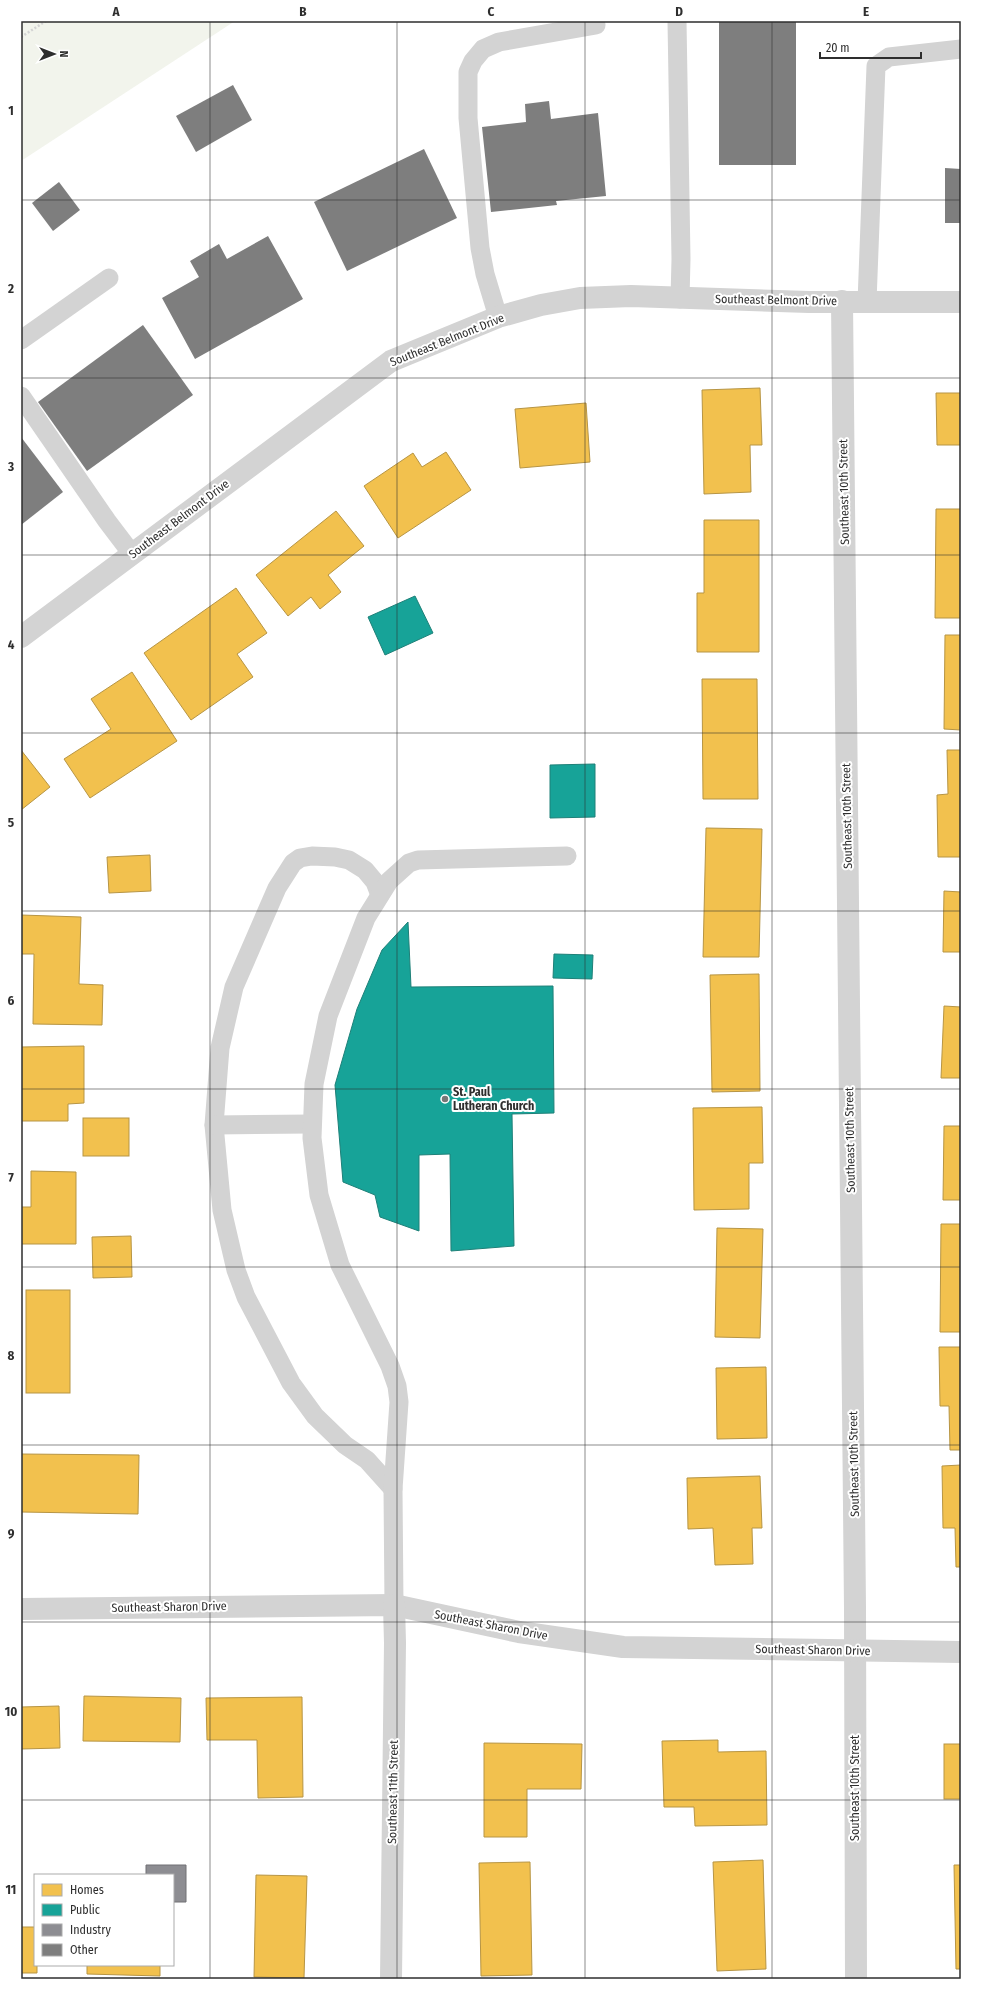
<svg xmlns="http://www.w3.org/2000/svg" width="982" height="2000" viewBox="0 0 982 2000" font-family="'Fira Sans Condensed',sans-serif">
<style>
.green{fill:#f2f4ec}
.homes{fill:#f2c14e;stroke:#b79544}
.public{fill:#17a398;stroke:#1e8078}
.industry{fill:#8d8d92;stroke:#707074}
.building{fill:#7e7e7e}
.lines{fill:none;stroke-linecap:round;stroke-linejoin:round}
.path{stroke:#d3d3d3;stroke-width:2.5;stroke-dasharray:2 2;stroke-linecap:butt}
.lane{stroke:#d3d3d3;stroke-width:19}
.street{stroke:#d3d3d3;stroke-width:22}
.grid{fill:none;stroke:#2e2e2e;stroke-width:1;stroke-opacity:0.55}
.poi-dot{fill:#777;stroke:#fff;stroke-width:1.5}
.labels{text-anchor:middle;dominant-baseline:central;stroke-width:4;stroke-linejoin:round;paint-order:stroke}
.street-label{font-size:12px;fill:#2e2e2e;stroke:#fff}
.poi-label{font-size:12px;font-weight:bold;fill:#2e2e2e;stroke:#fff;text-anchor:start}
.neatline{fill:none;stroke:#2e2e2e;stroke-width:1.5}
.grid-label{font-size:13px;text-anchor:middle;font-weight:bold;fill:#2e2e2e}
</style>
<rect width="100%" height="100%" fill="#fff"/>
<polygon class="green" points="21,21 235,21 21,161"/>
<g class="homes">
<polygon points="760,388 762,445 750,445 751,492 704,494 702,390"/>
<polygon points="936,393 961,393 961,445 937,445"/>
<polygon points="586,403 590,462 520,468 515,409"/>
<polygon points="446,452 471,490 398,538 364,486 413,453 422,467"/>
<polygon points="936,509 961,509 961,618 935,618"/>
<polygon points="336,511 364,546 328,575 341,592 320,609 311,597 288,616 256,575"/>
<polygon points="704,520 759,520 759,652 697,652 697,593 704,593"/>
<polygon points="236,588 267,633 237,654 253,677 191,720 144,653"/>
<polygon points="945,635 961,635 961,730 944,729"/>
<polygon points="132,672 177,741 90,798 64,759 111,729 91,699"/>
<polygon points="702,679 757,679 758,799 703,799"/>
<polygon points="21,750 50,787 21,810"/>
<polygon points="947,750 961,750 961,857 938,857 937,795 948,794"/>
<polygon points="706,828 762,829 759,957 703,957"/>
<polygon points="150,855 151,891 109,893 107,857"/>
<polygon points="944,891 961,892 961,952 943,952"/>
<polygon points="21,915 81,917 79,984 103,985 102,1025 33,1024 34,954 21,954"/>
<polygon points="759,974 760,1091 712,1092 710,975"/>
<polygon points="944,1006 961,1007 961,1078 941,1078"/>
<polygon points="84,1046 84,1103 68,1104 68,1121 21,1121 21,1047"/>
<polygon points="762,1107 763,1163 749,1163 749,1209 694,1210 693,1108"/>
<rect x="83" y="1118" width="46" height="38"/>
<polygon points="944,1126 961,1126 961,1200 943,1200"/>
<polygon points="31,1171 76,1172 76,1244 21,1244 21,1207 31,1207"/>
<polygon points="941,1224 961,1224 961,1332 940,1332"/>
<polygon points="717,1228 763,1229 760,1338 715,1337"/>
<polygon points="131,1236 132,1277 93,1278 92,1237"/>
<rect x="26" y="1290" width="44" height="103"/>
<polygon points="939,1347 961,1347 961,1450 950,1450 949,1406 940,1406"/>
<polygon points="766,1367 767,1438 717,1439 716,1368"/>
<polygon points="21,1454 139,1455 138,1514 21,1512"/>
<polygon points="961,1465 961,1567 956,1567 955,1528 943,1528 942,1466"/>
<polygon points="760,1476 762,1528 752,1528 753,1564 715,1565 713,1528 688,1529 687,1478"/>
<polygon points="84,1696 181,1698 180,1742 83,1741"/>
<polygon points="302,1697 303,1797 258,1798 257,1740 207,1740 206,1698"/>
<polygon points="59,1706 60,1748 21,1749 21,1707"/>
<polygon points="718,1740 718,1752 766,1751 767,1825 695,1826 694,1807 664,1807 662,1741"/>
<polygon points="484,1743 582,1744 581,1789 527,1789 527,1837 484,1837"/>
<rect x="944" y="1744" width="17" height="55"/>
<polygon points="763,1860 766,1969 717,1971 713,1862"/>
<polygon points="530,1862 532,1975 481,1976 479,1863"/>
<polygon points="954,1865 961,1865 961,1969 956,1969"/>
<polygon points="256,1875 307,1876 304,1978 254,1977"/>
<polygon points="21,1927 35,1927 35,1965 37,1965 37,1973 21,1973"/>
<polygon points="87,1965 160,1965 160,1976 87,1974"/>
</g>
<g class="public">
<polygon points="415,596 433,633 385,655 368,617"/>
<polygon points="595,764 595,817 550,818 550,765"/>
<polygon points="408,922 411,987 553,986 554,1113 512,1114 514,1246 451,1251 450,1154 419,1155 419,1231 380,1217 375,1195 343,1182 335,1085 357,1009 382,950"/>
<polygon points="554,954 593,955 592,979 553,978"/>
</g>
<polygon class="industry" points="146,1865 186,1865 186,1902 173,1902 173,1875 146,1875"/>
<g class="building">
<rect x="719" y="21" width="77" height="144"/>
<polygon points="233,85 252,120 196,152 176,116"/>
<polygon points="549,101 551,119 598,113 606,196 556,201 557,205 491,212 482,127 526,122 525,104"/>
<polygon points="424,149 457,218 347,271 314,202"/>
<polygon points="945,168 961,169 961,223 945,223"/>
<polygon points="59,182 80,210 53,231 32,203"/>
<polygon points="268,236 303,299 195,359 162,298 199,277 190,261 219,244 227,259"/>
<polygon points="143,325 193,395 87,471 38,402"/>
<polygon points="21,437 63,492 21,525"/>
</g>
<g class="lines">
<polyline class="path" points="21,37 46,21"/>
<g class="lane">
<polyline points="677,21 681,259 680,299"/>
<polyline points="867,302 876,66 889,57 961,49"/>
<polyline points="498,317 485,274 480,248 468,118 468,72 473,61 483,49 499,42 596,25"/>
<polyline points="21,340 109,278"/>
<polyline points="21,396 107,521 132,554"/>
<polyline points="380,895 375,882 365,870 349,860 335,857 312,856 300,858 293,863 277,888 234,987 220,1048 214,1125 222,1210 236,1270 246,1297 291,1383 315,1416 345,1445 367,1460 393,1489"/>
<polyline points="214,1125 312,1124"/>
<polyline points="394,1605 393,1489 399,1402 397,1386 390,1366 340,1265 319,1195 312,1138 314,1084 328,1016 366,918 389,881 409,863 418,860 567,856"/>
</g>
<g class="street">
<polyline points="842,301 855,1608 856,1979"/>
<polyline points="21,637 391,361 498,317 541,305 580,298 631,296 809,302 961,302"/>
<polyline points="21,1609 394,1605 519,1632 623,1647 961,1652"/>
<polyline points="391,1979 395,1643 394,1605"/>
</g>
</g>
<path class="grid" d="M 210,21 L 210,1979M 397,21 L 397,1979M 585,21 L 585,1979M 772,21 L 772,1979M 21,200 L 961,200M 21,378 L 961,378M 21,555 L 961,555M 21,733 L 961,733M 21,911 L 961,911M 21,1089 L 961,1089M 21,1267 L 961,1267M 21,1445 L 961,1445M 21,1622 L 961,1622M 21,1800 L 961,1800"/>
<circle class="poi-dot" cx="445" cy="1099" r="4"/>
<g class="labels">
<g class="street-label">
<text transform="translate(776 300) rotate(1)">Southeast Belmont Drive</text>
<text transform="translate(447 340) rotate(-22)">Southeast Belmont Drive</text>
<text transform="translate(844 492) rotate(-91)">Southeast 10th Street</text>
<text transform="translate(179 519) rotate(-37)">Southeast Belmont Drive</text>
<text transform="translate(847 816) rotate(-91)">Southeast 10th Street</text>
<text transform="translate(850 1140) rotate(-91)">Southeast 10th Street</text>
<text transform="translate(854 1464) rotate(-91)">Southeast 10th Street</text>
<text transform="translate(169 1607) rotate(-1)">Southeast Sharon Drive</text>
<text transform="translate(491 1625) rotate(11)">Southeast Sharon Drive</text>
<text transform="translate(813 1650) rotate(1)">Southeast Sharon Drive</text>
<text transform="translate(855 1788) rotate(-90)">Southeast 10th Street</text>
<text transform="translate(393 1792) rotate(-89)">Southeast 11th Street</text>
</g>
<g class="poi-label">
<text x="453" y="1092">St. Paul<tspan x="453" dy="14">Lutheran Church</tspan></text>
</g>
</g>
<rect width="982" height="2000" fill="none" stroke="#ffffff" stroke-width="44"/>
<rect x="34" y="1874" width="140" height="92" fill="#ffffff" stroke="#ababab"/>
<rect x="42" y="1884" width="20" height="12" fill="#f2c14e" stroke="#ababab"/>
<text x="70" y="1894" font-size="12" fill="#2e2e2e">Homes</text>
<rect x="42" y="1904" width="20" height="12" fill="#17a398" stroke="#ababab"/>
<text x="70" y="1914" font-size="12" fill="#2e2e2e">Public</text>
<rect x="42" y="1924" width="20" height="12" fill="#8d8d92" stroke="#ababab"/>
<text x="70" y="1934" font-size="12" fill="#2e2e2e">Industry</text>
<rect x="42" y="1944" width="20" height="12" fill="#7e7e7e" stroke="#ababab"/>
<text x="70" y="1954" font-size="12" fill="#2e2e2e">Other</text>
<g transform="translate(54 54) rotate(90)" stroke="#ffffff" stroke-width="3" paint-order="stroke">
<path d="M0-3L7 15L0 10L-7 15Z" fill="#2e2e2e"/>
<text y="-6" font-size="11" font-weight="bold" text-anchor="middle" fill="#2e2e2e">N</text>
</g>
<path d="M820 52v6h101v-6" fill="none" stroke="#2e2e2e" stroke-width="2"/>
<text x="826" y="52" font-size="12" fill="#2e2e2e" stroke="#ffffff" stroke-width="3" paint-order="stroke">20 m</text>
<rect x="22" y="22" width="938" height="1956" class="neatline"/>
<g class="grid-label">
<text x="116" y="16">A</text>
<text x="303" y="16">B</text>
<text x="491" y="16">C</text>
<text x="679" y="16">D</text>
<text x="866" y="16">E</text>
<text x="11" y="115">1</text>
<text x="11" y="293">2</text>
<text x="11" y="471">3</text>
<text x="11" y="649">4</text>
<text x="11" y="827">5</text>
<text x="11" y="1005">6</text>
<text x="11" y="1182">7</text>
<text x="11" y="1360">8</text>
<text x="11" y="1538">9</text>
<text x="11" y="1716">10</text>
<text x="11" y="1894">11</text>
</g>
</svg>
